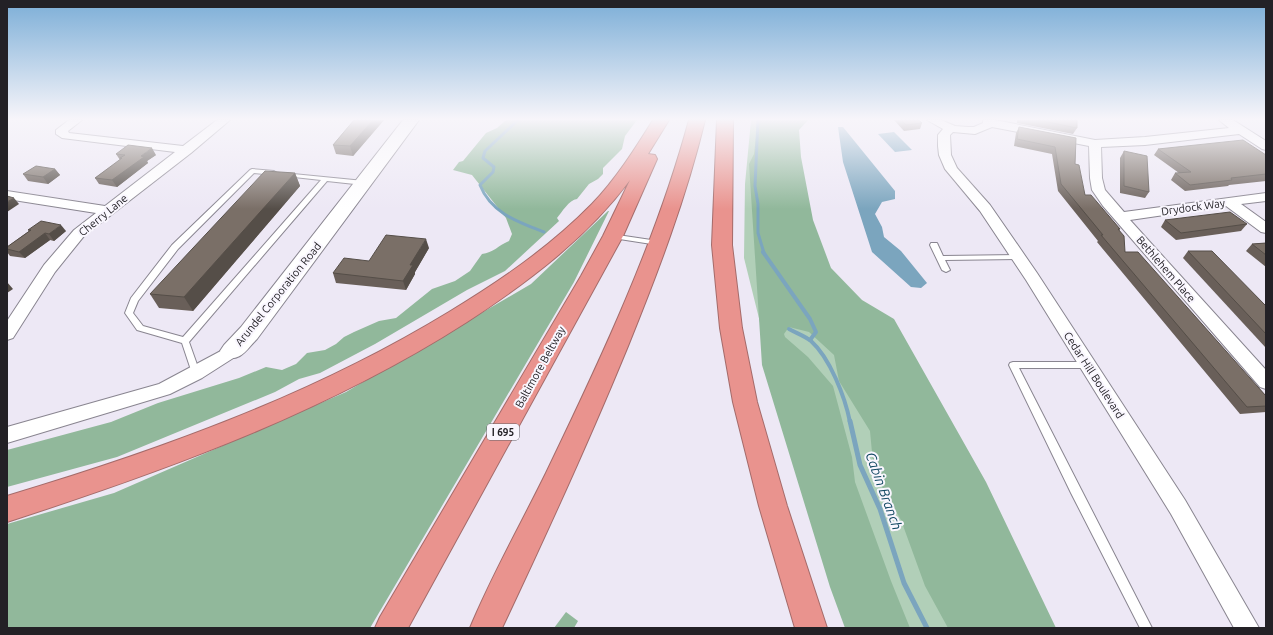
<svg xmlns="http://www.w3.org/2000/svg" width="1273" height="635" viewBox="0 0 1273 635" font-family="Ubuntu,sans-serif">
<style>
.green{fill:#b1cfb8}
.forest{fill:#91b89b}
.water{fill:#7ba5be}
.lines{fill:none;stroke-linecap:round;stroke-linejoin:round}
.stream-far2{stroke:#7ba5be;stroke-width:3}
.stream-far1{stroke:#7ba5be;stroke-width:4}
.stream{stroke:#7ba5be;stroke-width:5}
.lane-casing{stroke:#898590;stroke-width:2}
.street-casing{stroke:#898590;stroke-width:2}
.secondary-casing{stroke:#898590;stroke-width:2}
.highway-casing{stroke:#a46b6a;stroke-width:2}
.lane{fill:#fff;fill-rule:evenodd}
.street{fill:#fff;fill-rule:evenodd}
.secondary{fill:#fff;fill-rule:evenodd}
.highway{fill:#e9938e;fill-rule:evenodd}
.wall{fill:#695f59}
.shaded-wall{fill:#554e48}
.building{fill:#7a6f67;stroke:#554e48}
.labels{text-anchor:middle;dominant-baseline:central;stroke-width:4;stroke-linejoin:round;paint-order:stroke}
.shield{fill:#f9f6fe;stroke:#636167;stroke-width:1}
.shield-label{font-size:10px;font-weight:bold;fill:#232126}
.street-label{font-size:11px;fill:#232126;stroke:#f9f6fe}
.near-water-label{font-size:14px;font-style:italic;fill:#104761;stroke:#f9f6fe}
</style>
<rect width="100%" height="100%" fill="#ede8f5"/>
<polygon class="green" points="751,120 771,120 848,349 986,628 861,628 781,407 744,258 745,184"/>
<g class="forest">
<path d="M 506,120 L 637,120 L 625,136 L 622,149 L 603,168 L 603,174 L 598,179 L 589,184 L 577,199 C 569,200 562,212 557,218 L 559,221 L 505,271 L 467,290 L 375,344 L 320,373 L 299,379 L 275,392 L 117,457 L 7,487 L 7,450 L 111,422 L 158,403 L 239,378 L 266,367 L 282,370 L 296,364 L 307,353 L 325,350 L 336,344 L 344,337 L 354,332 L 379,321 L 396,318 L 432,289 L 455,281 L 470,271 L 482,254 C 493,253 499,245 509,241 L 512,234 L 506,218 L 472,175 L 453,170 L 459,162 L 463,161 L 486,133 L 497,128 Z"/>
<polygon points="758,120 808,120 799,130 801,157 813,220 831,268 862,300 894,319 986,482 1056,628 948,628 925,586 901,520 883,489 873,463 870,431 839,381 834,355 809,332 789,327 784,334 785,337 808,357 833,386 852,457 855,482 891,581 910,628 845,628 830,587 762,365 749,164 754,154"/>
<polygon points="608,211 609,211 574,282 370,628 7,628 7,524 114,493 346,392 531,284"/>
<polygon points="566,612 578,621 574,628 554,628"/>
</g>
<g class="water">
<polygon points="838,127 843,127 895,191 895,199 882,202 875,214 882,227 884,237 901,251 927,283 921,288 911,287 872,252 843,162"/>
<polygon points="894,132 912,150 895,152 878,134"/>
</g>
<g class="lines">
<g class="stream-far2">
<path d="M 518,120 L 485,151 L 483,158 L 494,167 L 493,172 L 480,185 C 491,213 518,222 544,232"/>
<polyline points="758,120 755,186 758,204 758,233 764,253"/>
</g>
<g class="stream-far1">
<polyline points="763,252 810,319 816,332 810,340"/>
<path d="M 789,329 C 796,333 805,336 811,341 C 830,358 845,397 850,422"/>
</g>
<polyline class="stream" points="850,421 860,465 880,509 904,583 927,628"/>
<g class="lane-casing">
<g id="lane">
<polygon points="252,169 274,171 277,173 274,175 254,173 178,249 138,301 133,313 143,326 183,337 321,180 285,176 283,175 283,173 364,181 367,183 364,185 327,181 189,342 200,373 199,375 193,375 192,373 182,343 137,330 125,313 131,298 172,245 250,170"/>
<polygon points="611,234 658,241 662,243 658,245 613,238 609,236"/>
<polygon points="931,243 937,243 943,256 1018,255 1022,257 1018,259 945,260 950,270 946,272 942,270 930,245"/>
<polygon points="1013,362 1087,362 1090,363 1091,365 1090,367 1087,368 1019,368 1152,628 1140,628 1071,493 1009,365 1010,363"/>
</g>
</g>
<g class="street-casing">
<g id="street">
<polygon points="69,120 82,120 68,131 69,133 183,146 217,120 230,120 191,153 84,236 55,272 13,338 7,340 7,321 44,265 74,230 96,213 7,199 7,191 105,206 175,152 62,138 56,134 56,130"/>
<polygon points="927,120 941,120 955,126 968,127 974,127 983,123 983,120 995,120 1095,140 1145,137 1229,128 1219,120 1233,120 1266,141 1266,150 1262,149 1239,134 1145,145 1101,147 1102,178 1105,190 1124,212 1266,193 1266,201 1241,204 1266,222 1266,233 1261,232 1226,206 1130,220 1266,370 1266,389 1260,387 1103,206 1092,190 1090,178 1089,146 992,127 975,134 953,132 950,135 951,155 957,168 990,205 1037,273 1185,500 1259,628 1234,628 1171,514 1026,280 980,211 945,169 939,155 938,146 938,135 943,129"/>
<polygon points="232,345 238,347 240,351 238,355 202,378 170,394 7,443 7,427 159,384"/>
</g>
</g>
<g class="secondary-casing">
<path id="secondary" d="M 403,120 L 419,120 L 257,339 C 246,350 241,362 224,357 L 220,351 L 224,345 L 241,327 Z"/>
</g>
<g class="highway-casing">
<g id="highway">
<path d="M 653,120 L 669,120 L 648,154 L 655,155 L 657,159 L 623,236 L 408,628 L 375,628 L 380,617 L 581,276 L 603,236 L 630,180 C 587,238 528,282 467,322 C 325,413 167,470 7,522 L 7,496 C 160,450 311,396 449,312 C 500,281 550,247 592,204 C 616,179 635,149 653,120 Z"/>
<path d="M 689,120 L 705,120 C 686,198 658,272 628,346 C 589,441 546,535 502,628 L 470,628 C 492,575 521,524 546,473 C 601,359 656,242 689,120 Z"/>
<polygon points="717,120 733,120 732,245 742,328 757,402 787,506 827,628 795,628 759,506 733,402 720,328 712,245"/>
</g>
</g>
<use href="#lane" class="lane"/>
<use href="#street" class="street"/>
<use href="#secondary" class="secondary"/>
<use href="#highway" class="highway"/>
</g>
<g class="wall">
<polygon points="354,120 384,120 353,156 336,154 333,145"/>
<polygon points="894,120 919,120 922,123 920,129 904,131"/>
<polygon points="1017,120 1077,120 1077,128 1073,134 1017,123"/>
<polygon points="1019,127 1076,138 1075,164 1085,195 1120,229 1119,230 1125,252 1266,396 1266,412 1240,414 1097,242 1098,241 1058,191 1052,154 1014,146 1016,133"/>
<polygon points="1158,149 1266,155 1266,181 1229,185 1228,186 1185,191 1171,180 1175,173 1179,173 1154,155"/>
<polygon points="1124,151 1149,192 1145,198 1120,193 1120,158"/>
<polygon points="116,154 156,155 147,161 148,163 117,187 99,184 95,178 120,160"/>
<polygon points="55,169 60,175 48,184 28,181 23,174"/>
<polygon points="295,173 300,186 193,311 159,308 150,294"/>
<polygon points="1165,220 1247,224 1241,231 1176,240 1161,227"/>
<polygon points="28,230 66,231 54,241 50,240 25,258 10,256 7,252 7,247 29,231"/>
<polygon points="1266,243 1266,267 1246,251 1252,244"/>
<polygon points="429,248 415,272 415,274 406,290 336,283 333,273 369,261"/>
<polygon points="1188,251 1266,306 1266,348 1183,258"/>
</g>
<g class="shaded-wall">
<polygon points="373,120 384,120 353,156 350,146"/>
<polygon points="152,148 156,155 147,161 148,163 117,187 112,180 141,156"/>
<polygon points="55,169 60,175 48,184 43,177"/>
<polygon points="295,173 300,186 193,311 184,297"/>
<polygon points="14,198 19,204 7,212 7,202"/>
<polygon points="61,225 66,231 54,241 49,234"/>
<polygon points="45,233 50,240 25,258 19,252"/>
<polygon points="426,239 429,248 415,272 415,274 406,290 403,281 410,265"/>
<polygon points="7,282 13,289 7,293"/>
</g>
<g class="building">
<polygon points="354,120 373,120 350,146 333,145"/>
<polygon points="901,120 919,120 922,123 906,125"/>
<polygon points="1038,120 1077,120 1077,128"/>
<polygon points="1019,127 1076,138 1075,164 1079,165 1085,195 1091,195 1120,229 1118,229 1124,236 1125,252 1138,252 1266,396 1266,406 1247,407 1101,235 1103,235 1061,184 1055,147 1017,139"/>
<polygon points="1243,140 1266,155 1266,174 1231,178 1232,180 1190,185 1175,173 1191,172 1158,149"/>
<polygon points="128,145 152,148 141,156 144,157 112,180 95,178 122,158 120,158 125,155 116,154"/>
<polygon points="1124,151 1147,156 1149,192 1124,186"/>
<polygon points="36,166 55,169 43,177 23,174"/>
<polygon points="265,171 295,173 184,297 150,294"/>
<polygon points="7,196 14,198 7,202"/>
<polygon points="1230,212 1247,224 1181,233 1165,220"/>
<polygon points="41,221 61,225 49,234 45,233 19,252 7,249 7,247 31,230 28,230"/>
<polygon points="386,235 426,239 410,265 413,265 403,281 333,273 344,258 369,261"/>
<polygon points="1266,243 1266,255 1252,244"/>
<polygon points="1188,251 1212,251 1266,306 1266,334"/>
</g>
<linearGradient id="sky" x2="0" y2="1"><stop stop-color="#7caed7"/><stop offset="0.57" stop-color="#f7f5fa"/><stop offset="1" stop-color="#f7f5fa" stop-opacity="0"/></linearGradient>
<rect width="1273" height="209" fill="url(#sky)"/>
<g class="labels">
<rect class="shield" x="487" y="424" width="32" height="16" rx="3"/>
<g class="shield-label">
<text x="503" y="432">I 695</text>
</g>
<g class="street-label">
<text transform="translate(1193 207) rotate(-8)">Drydock Way</text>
<text transform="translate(103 215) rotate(-39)">Cherry Lane</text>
<text transform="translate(1166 269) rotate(49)">Bethlehem Place</text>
<text transform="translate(278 294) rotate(-51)">Arundel Corporation Road</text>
<text transform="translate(540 367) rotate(-61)">Baltimore Beltway</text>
<text transform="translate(1094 375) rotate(57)">Cedar Hill Boulevard</text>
</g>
<g class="near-water-label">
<text transform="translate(884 491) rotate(70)">Cabin Branch</text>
</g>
</g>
<rect width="1273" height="635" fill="none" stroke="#232126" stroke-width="16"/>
</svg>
